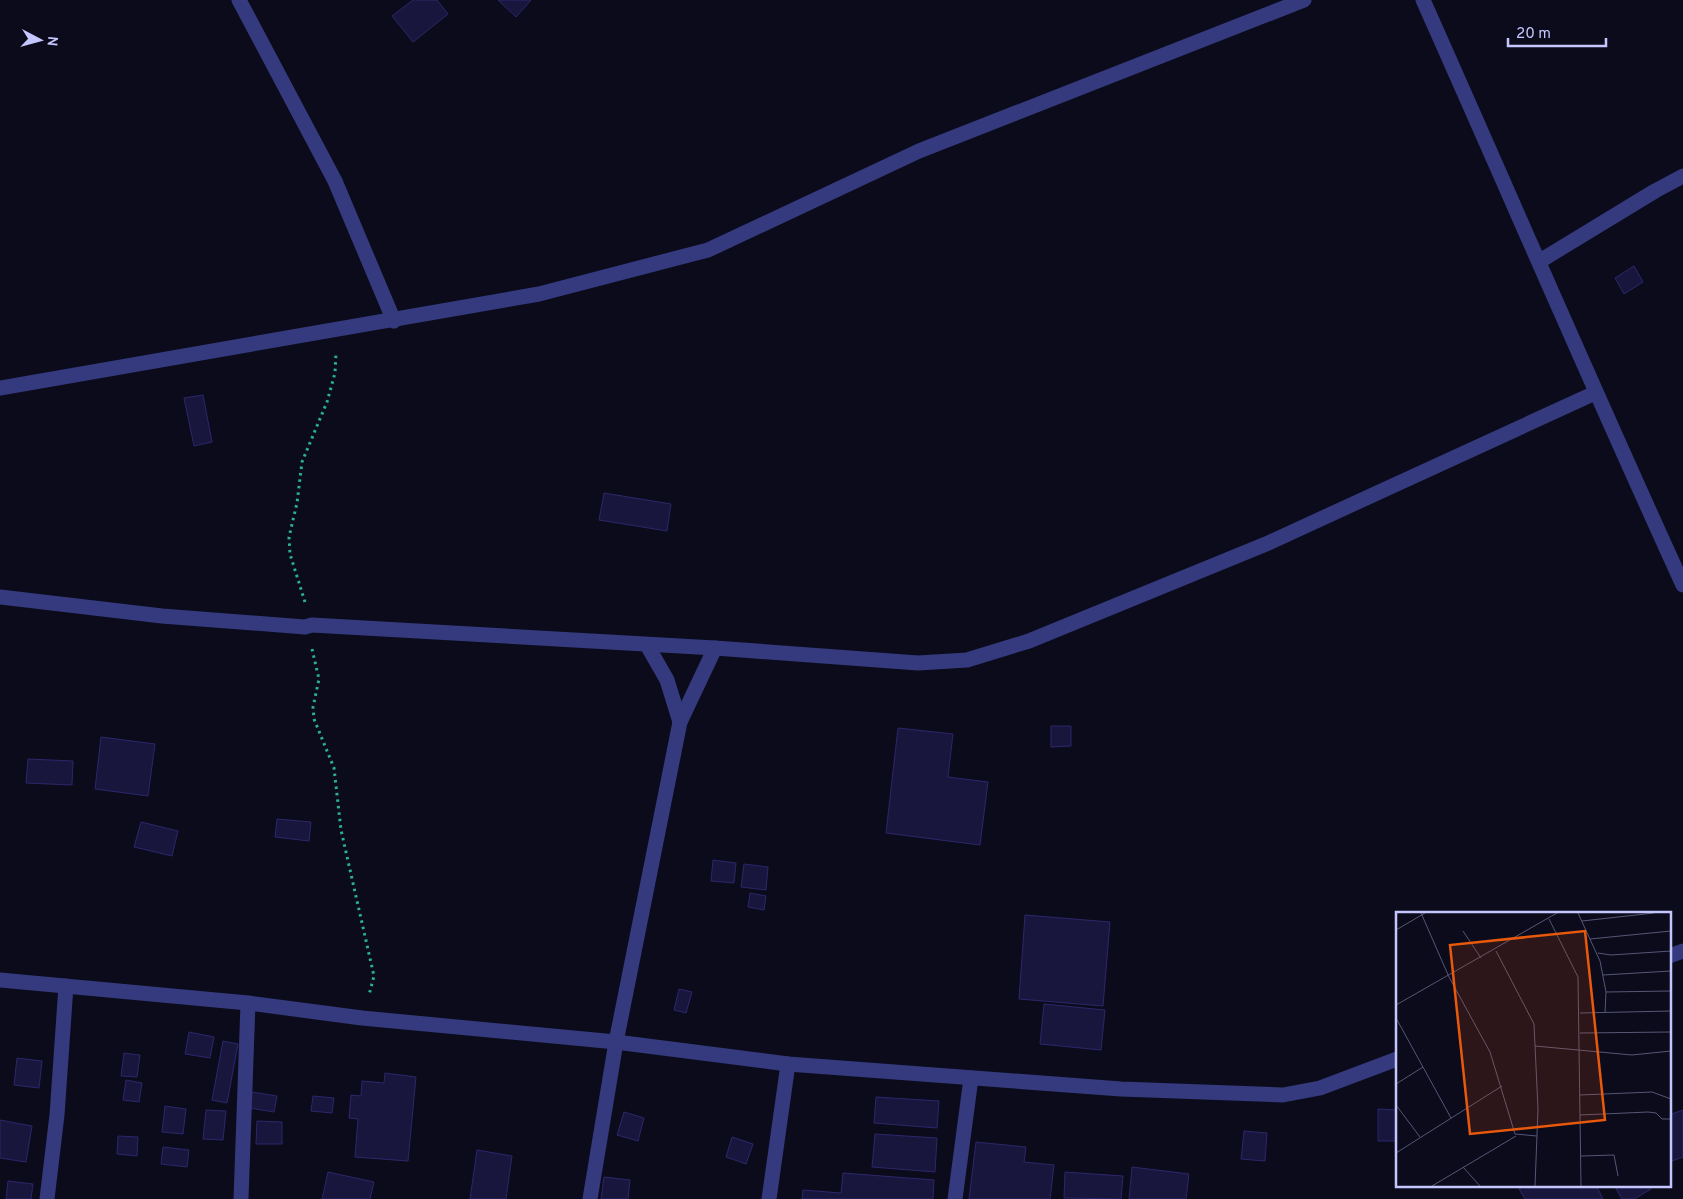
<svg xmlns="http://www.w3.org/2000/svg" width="1683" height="1199" viewBox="0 0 1683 1199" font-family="Overpass,sans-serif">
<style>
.building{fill:#19163e;stroke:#2c276a}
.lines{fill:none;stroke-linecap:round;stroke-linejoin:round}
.path{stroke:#29b097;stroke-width:3;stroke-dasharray:2.5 4;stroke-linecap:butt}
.street{stroke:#343a7d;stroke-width:15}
.inset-road{fill:none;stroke:#565677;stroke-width:1}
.view{fill:#e8590c;fill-opacity:0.15;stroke:#e8590c;stroke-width:2.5}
.inset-edge{fill:none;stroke:#c6c6ff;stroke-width:2.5}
</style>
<rect width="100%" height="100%" fill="#0b0b1c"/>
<g class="building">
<polygon points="413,0 437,0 448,14 413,42 392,16"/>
<polygon points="498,0 531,0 516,17"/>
<polygon points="1634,266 1643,282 1624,294 1615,278"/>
<polygon points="203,395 212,442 194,446 184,398"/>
<polygon points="604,493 671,504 667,531 599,520"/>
<polygon points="1051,726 1071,726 1071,746 1051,747"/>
<polygon points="898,728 953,734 948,777 988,782 980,845 886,833"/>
<polygon points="101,737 155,744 148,796 95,789"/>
<polygon points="28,759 73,761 72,785 26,783"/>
<polygon points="277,819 311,822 309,841 275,837"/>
<polygon points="141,822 178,831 172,856 134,847"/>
<polygon points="713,860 736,863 734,883 711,881"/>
<polygon points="744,864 768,867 766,890 741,887"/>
<polygon points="750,893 766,896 764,910 748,907"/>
<polygon points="1025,915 1110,922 1103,1006 1019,999"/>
<polygon points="679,989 692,992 686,1013 674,1010"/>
<polygon points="1044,1004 1105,1010 1101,1050 1040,1044"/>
<polygon points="189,1032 214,1037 210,1058 185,1054"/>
<polygon points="223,1041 238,1044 227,1103 212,1100"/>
<polygon points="124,1053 140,1055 137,1077 121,1076"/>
<polygon points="17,1058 42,1061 39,1088 14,1085"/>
<polygon points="385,1073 416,1077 408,1161 355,1157 358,1119 349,1118 351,1095 361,1096 362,1081 384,1083"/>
<polygon points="126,1080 142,1083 139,1102 123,1100"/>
<polygon points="252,1092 277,1096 274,1112 249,1108"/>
<polygon points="313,1096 334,1098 332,1113 311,1111"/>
<polygon points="876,1097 939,1101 937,1128 874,1123"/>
<polygon points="165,1106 186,1109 183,1134 162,1132"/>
<polygon points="1378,1109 1397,1110 1397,1141 1378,1141"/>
<polygon points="206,1110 226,1111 223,1140 203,1139"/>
<polygon points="1683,1110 1683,1157 1669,1162 1669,1115"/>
<polygon points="624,1112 644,1118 638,1141 617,1135"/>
<polygon points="0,1120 32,1126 26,1162 0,1158"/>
<polygon points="257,1121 282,1122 282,1144 256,1144"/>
<polygon points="1244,1131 1267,1133 1265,1161 1241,1159"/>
<polygon points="875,1134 937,1138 935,1172 872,1167"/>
<polygon points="118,1136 138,1137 137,1156 117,1154"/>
<polygon points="732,1137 753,1144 746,1164 726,1157"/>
<polygon points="976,1142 1026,1147 1024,1162 1054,1165 1050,1199 969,1199"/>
<polygon points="163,1147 189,1150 187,1167 161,1164"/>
<polygon points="477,1150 512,1156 506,1199 470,1199"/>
<polygon points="1132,1167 1189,1174 1186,1199 1129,1199"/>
<polygon points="328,1172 374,1182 370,1199 322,1199"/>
<polygon points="1065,1172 1123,1176 1121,1199 1064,1198"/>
<polygon points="843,1173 934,1180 933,1199 802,1199 803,1190 841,1193"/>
<polygon points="604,1177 630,1180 628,1199 601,1199"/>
<polygon points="8,1181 33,1184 31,1199 6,1199"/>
<polygon points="1527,1185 1596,1185 1603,1199 1525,1199 1519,1189"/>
<polygon points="1614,1185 1649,1185 1651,1189 1634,1199 1622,1199"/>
</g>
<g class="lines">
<g class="path">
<polyline points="305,602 290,554 289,537 297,503 302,462 327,402 335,373 336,353"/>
<polyline points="312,649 319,679 313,707 314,719 334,768 341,830 374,976 369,995"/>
</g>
<g class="street">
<polyline points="239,0 335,181 394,321"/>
<path d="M 1423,0 C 1510,195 1594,391 1683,585"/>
<polyline points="1540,261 1655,191 1683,176"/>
<polyline points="0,388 539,294 708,250 919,151 1304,0"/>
<polyline points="0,597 162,616 305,627 312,625 715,648 918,663 967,660 1029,641 1266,544 1595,393"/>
<polyline points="647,645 667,680 680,722"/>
<polyline points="1669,956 1683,951"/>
<polyline points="0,980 248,1003 362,1018 616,1042 788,1064 1121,1089 1283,1095 1320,1088 1397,1059"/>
<polyline points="47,1199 57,1115 66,986"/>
<polyline points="241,1199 248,1003"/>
<polyline points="590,1199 616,1042 680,722 715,648"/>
<polyline points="769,1199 788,1064"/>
<polyline points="955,1199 971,1078"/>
</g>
</g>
<g transform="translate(1396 912)">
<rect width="275" height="275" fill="#0b0b1c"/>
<path class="inset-road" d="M 25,1 L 53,65 L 94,140 L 119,222 L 141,224M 182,1 L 204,49 L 210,80 L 209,101M 153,7 L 182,65 L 185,274M 186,9 L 258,1M 0,18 L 29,1M 67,19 L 85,46M 194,27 L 275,19M 100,39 L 138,112 L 142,197 L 139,274M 202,41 L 215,43 L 275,39M 207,63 L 275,59M 210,80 L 275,79M 0,93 L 161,1M 184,101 L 275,99M 0,106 L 55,206M 184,121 L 275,120M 139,134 L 236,143 L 275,139M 0,172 L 27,155M 184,183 L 256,180 L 275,187M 0,193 L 24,225M 184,203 L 252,200 L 260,201 L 266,207 L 275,207M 0,241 L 106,174M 185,244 L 218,243 L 222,264M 67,255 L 84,274M 36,274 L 120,224"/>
<path class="view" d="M 189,19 L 209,208 L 74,222 L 54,33 Z"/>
<rect width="275" height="275" class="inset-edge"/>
</g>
<g transform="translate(40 40) rotate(96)" stroke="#0b0b1c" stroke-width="4" paint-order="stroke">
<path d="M0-4L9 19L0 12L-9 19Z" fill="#c6c6ff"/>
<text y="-8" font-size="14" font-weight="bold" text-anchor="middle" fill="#c6c6ff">N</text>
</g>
<path d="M1508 38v8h98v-8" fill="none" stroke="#c6c6ff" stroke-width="2.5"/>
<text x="1516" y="38" font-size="15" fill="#c6c6ff" stroke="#0b0b1c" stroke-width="4" paint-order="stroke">20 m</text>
</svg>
